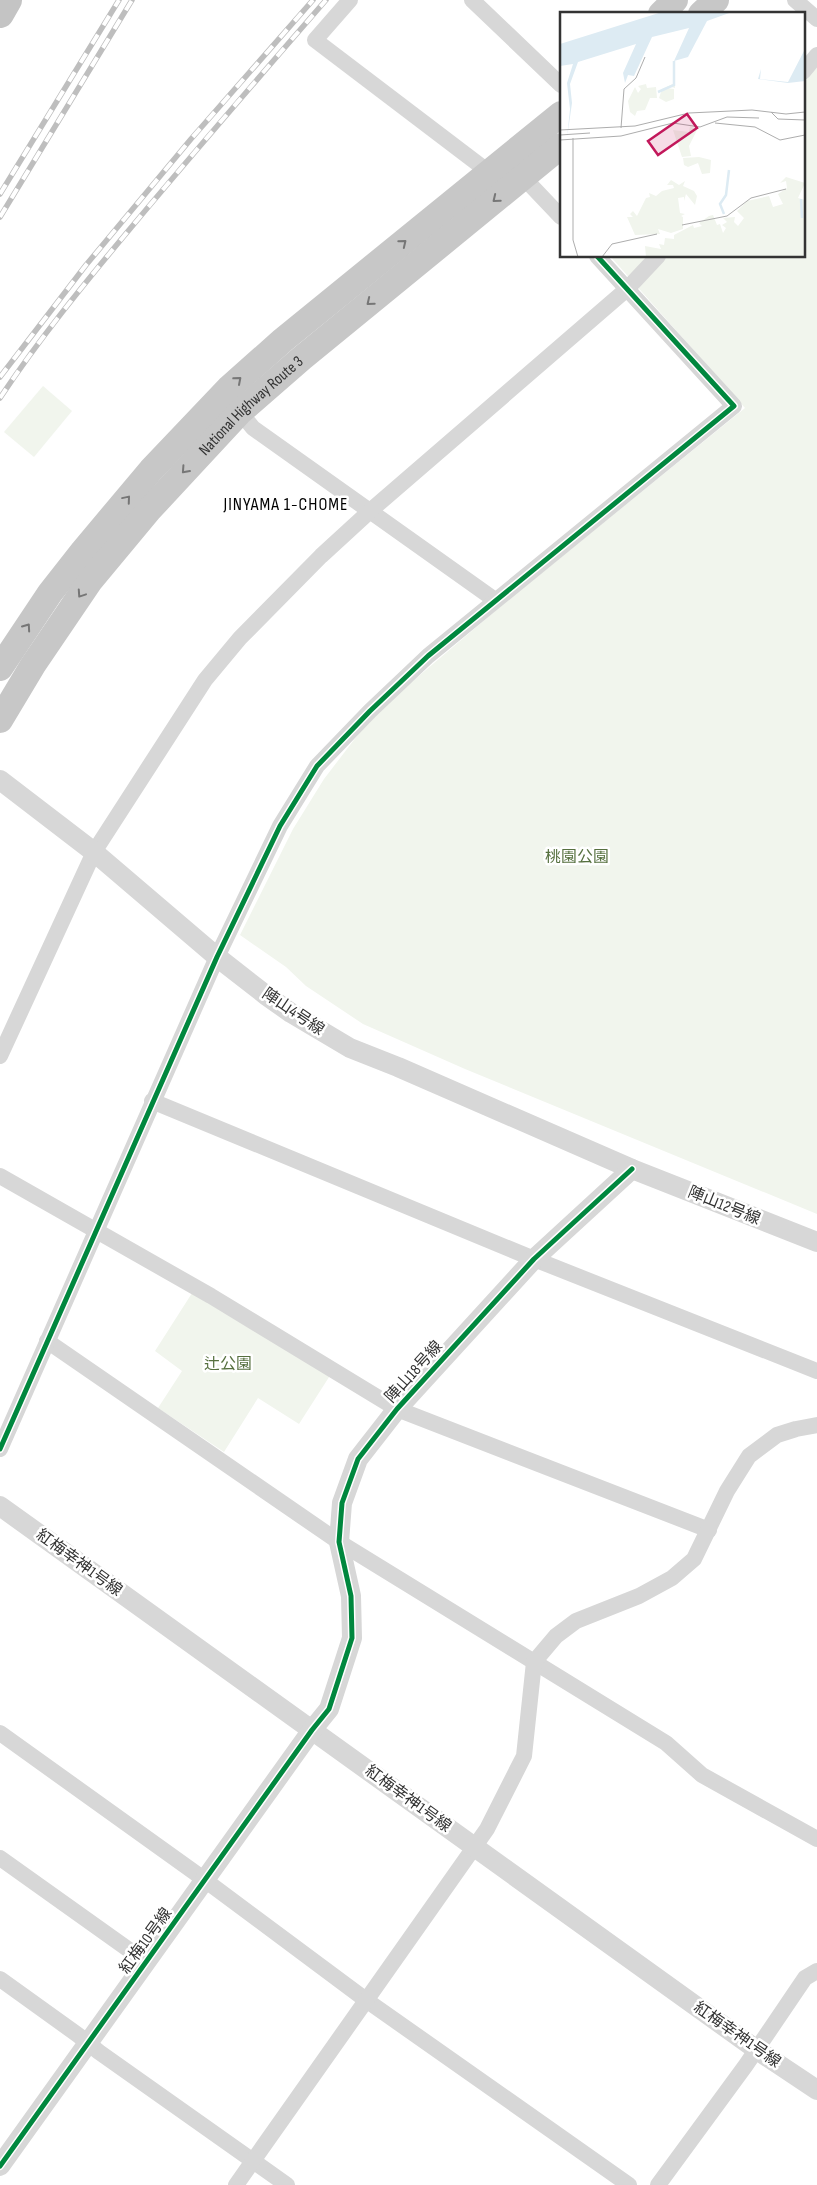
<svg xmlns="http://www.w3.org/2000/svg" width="817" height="2185" viewBox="0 0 817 2185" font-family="'Sofia Sans Condensed','Noto Sans JP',sans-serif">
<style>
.green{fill:#f1f5ed}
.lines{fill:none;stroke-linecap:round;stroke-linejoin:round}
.minor{stroke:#d7d7d7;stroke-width:16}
.tertiary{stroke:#d7d7d7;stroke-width:20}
.trunk{stroke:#c7c7c7;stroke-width:26}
.motorway{stroke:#c4c4c4;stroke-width:28}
.rail-casing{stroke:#bebebe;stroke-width:5.5}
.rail{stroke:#fff;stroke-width:4;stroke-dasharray:11;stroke-linecap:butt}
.cycleway-casing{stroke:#fff;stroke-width:8}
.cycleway{stroke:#00873e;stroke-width:5}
.oneway{stroke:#767676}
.labels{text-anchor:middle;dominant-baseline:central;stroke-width:5;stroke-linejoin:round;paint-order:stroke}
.street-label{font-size:16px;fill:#333;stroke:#fff}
.park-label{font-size:16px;fill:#56703f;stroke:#fff}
.neighbourhood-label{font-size:18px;letter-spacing:1px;fill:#000;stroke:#fff}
.inset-river{fill:none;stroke:#ddebf3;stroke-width:2.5}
.inset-road{fill:none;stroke:#adadad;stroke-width:1}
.view{fill:#c2185b;fill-opacity:0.15;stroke:#c2185b;stroke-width:2.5}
.inset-edge{fill:none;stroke:#333;stroke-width:2.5}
</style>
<rect width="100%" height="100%" fill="#fff"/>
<g class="green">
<polygon points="817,66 817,1214 465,1069 363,1024 306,986 286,967 240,935 293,829 324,779 373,715 507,601 745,408 610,256 803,256 803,84"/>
<polygon points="43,386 72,411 34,457 4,432"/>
<polygon points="194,1290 331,1374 299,1424 258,1398 224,1452 158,1408 182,1371 155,1351"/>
</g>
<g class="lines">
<g class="minor">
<polyline points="350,0 315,40 490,173"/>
<polyline points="472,0 561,85"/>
<polyline points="795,0 817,19"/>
<polyline points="803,72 817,55"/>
<polyline points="523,177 561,217"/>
<polyline points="240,412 253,428 495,600"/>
<polyline points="0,1056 94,852 205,680 240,638 321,556 370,511 627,289 658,256"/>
<polyline points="152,1101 534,1259 817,1371"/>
<polyline points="0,1176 211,1296 397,1409 709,1530"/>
<polyline points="47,1341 339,1542 666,1743 702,1775 817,1839"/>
<polyline points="0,1449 217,957 280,826 317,766 370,711 428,656 734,406 597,256"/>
<polyline points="0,1733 194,1872 366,2000 629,2185"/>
<polyline points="0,1858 146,1962"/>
<polyline points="0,1979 78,2035 99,2052 287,2185"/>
<polyline points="236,2185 487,1829 524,1756 534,1662 556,1636 576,1621 639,1596 672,1578 694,1559 727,1491 749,1456 777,1435 796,1429 817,1425"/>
<polyline points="658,2185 746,2065 805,1978 817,1971"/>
</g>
<g class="tertiary">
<polyline points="0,780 94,852 217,957 267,996 291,1013 350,1048 398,1067 632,1169 817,1242"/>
<polyline points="0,1506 757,2050 817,2090"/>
<polyline points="0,2166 312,1730 329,1709 352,1638 351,1596 339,1542 342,1503 358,1459 397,1409 534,1259 632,1169"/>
</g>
<g class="trunk">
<polyline points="661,14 675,0"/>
<polyline points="701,14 716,0"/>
<polyline points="0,668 50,593 83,551 151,470 229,388 283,340 561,114"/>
<path id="s1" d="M 0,720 L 33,665 L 90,581 L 149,510 L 240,412 L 302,358 L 561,146"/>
</g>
<polyline class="motorway" points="0,14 8,0"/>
<g class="rail-casing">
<g id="rail">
<polyline points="0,194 119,0"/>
<polyline points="0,217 132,0"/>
<polyline points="0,377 86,265 191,139 313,0"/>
<path d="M 0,398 C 39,339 84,284 129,230 C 194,152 260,76 326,0"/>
</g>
</g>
<use href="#rail" class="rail"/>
<g class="cycleway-casing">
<g id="cycleway">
<polyline points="0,1449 217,957 280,826 317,766 370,711 428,656 734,406 597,256"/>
<polyline points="0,2166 312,1730 329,1709 352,1638 351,1596 339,1542 342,1503 358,1459 397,1409 534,1259 632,1169"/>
</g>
</g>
<use href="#cycleway" class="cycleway"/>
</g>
<defs><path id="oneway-chevron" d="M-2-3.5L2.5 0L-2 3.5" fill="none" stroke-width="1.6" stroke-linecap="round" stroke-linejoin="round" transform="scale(1.25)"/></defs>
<g class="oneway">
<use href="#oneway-chevron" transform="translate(496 199) rotate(141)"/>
<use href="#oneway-chevron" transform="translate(403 243) rotate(-39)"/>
<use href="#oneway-chevron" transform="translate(370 302) rotate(141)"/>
<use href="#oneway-chevron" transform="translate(238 380) rotate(-41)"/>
<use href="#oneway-chevron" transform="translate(185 470) rotate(132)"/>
<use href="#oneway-chevron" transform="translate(127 499) rotate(-50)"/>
<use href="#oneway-chevron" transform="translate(81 594) rotate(124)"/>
<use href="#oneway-chevron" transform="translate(27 627) rotate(-55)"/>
</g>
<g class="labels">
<g class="street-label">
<text stroke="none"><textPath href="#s1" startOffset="404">National Highway Route 3</textPath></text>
<text transform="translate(293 1012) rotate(34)">陣山4号線</text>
<text transform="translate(724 1206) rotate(22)">陣山12号線</text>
<text transform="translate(414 1372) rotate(-48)">陣山18号線</text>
<text transform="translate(79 1563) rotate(36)">紅梅幸神1号線</text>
<text transform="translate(408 1799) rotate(36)">紅梅幸神1号線</text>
<text transform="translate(146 1941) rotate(-54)">紅梅10号線</text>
<text transform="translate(737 2035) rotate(35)">紅梅幸神1号線</text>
</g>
<g class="park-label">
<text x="577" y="857">桃園公園</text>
<text x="228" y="1364">辻公園</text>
</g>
<g class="neighbourhood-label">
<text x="286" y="504">JINYAMA 1-CHOME</text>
</g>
</g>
<g transform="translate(560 12)">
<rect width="245" height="245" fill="#fff"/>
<path d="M 115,71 L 115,76 L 111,75 L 107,76 L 114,77 L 114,87 L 106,90 L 99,86 L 102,77 ZM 86,72 L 87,76 L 96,75 L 97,86 L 90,86 L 85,98 L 77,99 L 75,104 L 70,100 L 68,89 L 75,75 L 78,81 L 81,77 L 78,74 ZM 130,114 L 137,118 L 129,134 L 131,144 L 122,145 L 113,118 L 129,120 ZM 139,145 L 151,148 L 150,161 L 142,162 L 138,151 L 128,155 L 124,153 L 123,146 ZM 226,165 L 245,171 L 238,186 L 245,188 L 245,245 L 86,245 L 85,234 L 101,237 L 99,232 L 104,233 L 105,226 L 114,227 L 114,223 L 133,213 L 134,216 L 142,214 L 139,211 L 149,204 L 153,203 L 157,213 L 160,212 L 163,221 L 166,216 L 162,213 L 167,210 L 163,206 L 175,205 L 174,210 L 178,214 L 184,206 L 177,199 L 187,189 L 209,184 L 213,195 L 223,192 L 218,182 L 227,176 L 226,169 L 220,171 ZM 111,168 L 119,173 L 125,169 L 123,174 L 134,179 L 137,184 L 135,193 L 126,182 L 124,189 L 124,185 L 118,186 L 120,201 L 125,202 L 121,204 L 123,205 L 123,217 L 111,221 L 98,217 L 100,222 L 75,223 L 67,205 L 73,205 L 70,202 L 73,199 L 77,204 L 86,186 L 90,185 L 89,181 L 96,184 L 102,179 L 114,176 L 113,173 L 107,173 Z" fill="#f1f5ed"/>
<path d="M 102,0 L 172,0 L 147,9 L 128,45 L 114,49 L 129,16 L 92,25 L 74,64 L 68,63 L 65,71 L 63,61 L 76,32 L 18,50 L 10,72 L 12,91 L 7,126 L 10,97 L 7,71 L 13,52 L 0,54 L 0,32 ZM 245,37 L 245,69 L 228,71 L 198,67 L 201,57 L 200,67 L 228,70 Z" fill="#ddebf3"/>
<path class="inset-river" d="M 98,80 L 114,73 L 114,49M 241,187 L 242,206M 164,202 L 160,192 L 166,183 L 169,158"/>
<path class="inset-road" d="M 211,100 L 218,107 L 245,108M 155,111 L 195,115 L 220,128 L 245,123M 61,116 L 64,77 L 76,66 L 85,45M 0,118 L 75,114 L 129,101 L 192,98 L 226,102 L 245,100M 0,123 L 30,121M 13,126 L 13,228 L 18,245M 0,128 L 61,124 L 113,111 L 140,115 L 167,105 L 199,106M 122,213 L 167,204 L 191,186 L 226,177M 42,245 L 52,232 L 97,222"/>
<path class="view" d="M 127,102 L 137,116 L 98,143 L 88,129 Z"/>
<rect width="245" height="245" class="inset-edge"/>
</g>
</svg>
